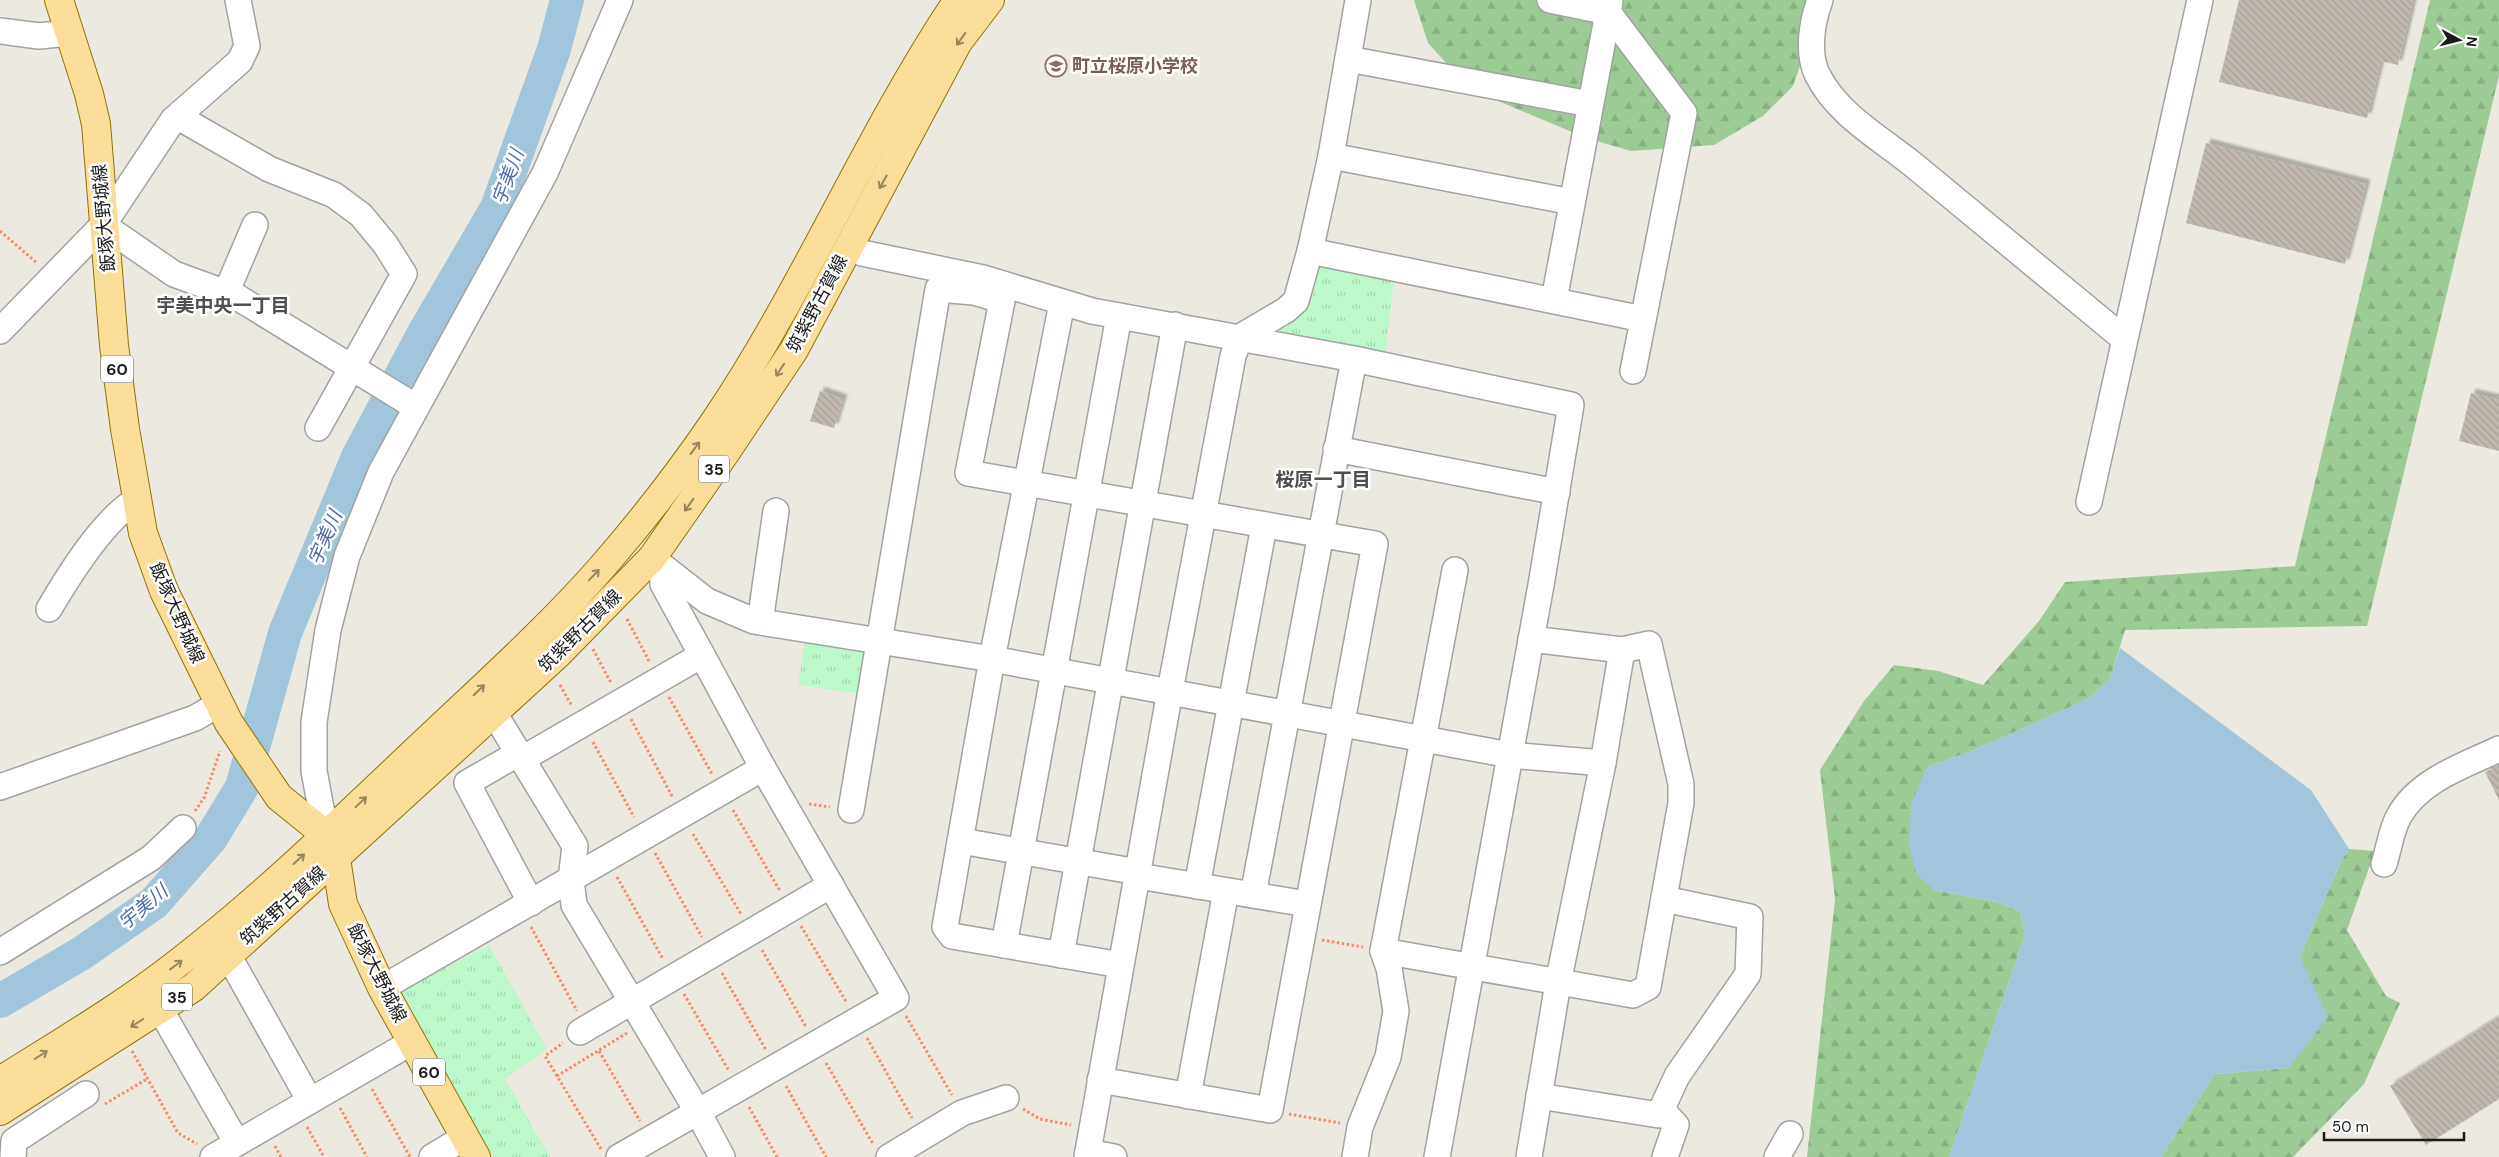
<svg xmlns="http://www.w3.org/2000/svg" width="2499" height="1157" viewBox="0 0 2499 1157" font-family="'DM Sans','Noto Sans JP',sans-serif">
<style>
.forest{fill:url(#forest-firs)}
.park{fill:url(#park-tufts)}
.water{fill:#a1c5da}
.lines{fill:none;stroke-linecap:round;stroke-linejoin:round}
.river{stroke:#a1c5da;stroke-width:34}
.building{fill:url(#building-back-hatch);filter:url(#shadow)}
.minor-casing{stroke:#a2a2a2;stroke-width:28}
.major-casing{stroke:#8f7403;stroke-width:30}
.path{stroke:#f78a67;stroke-width:3;stroke-dasharray:2.5 2.5;stroke-linecap:butt}
.minor{stroke:#fff;stroke-width:25}
.major{stroke:#fadd98;stroke-width:28}
.oneway{stroke:#968660}
.labels{text-anchor:middle;dominant-baseline:central;stroke-width:5;stroke-linejoin:round;paint-order:stroke}
.shield{fill:#fff;stroke:#5f5f5f;stroke-width:1}
.shield-label{font-size:16px;font-weight:bold;fill:#1b1b1b}
.education-label{font-size:18px;font-weight:bold;fill:#785e54;stroke:#fff;text-anchor:start}
.street-label{font-size:18px;fill:#1b1b1b;stroke:#fff}
.water-label{font-size:19px;font-style:italic;fill:#4a6ba7;stroke:#fff}
.neighbourhood-label{font-size:19px;font-weight:bold;fill:#4e4e4e;stroke:#fff}
</style>
<defs>
<pattern id="forest-firs" width="22" height="20" patternUnits="userSpaceOnUse" patternTransform="scale(1.25)"><rect width="22" height="20" fill="#9dcb95"/><path d="M5 1l3.5 6h-7zM16 11l3.5 6h-7z" fill="#87ae80"/></pattern>
<pattern id="park-tufts" width="24" height="20" patternUnits="userSpaceOnUse" patternTransform="scale(1.25)"><rect width="24" height="20" fill="#bcf8c9"/><path d="M3 7l-1-3M5 7V3M7 7l1-3M15 17l-1-3M17 17v-4M19 17l1-3" fill="none" stroke="#a1d4ac"/></pattern>
<pattern id="building-back-hatch" width="6" height="6" patternUnits="userSpaceOnUse" patternTransform="scale(1.25)"><rect width="6" height="6" fill="#c1b9b0"/><path d="M-1 5l2 2M0 0l6 6M5-1l2 2" fill="none" stroke="#a59e97"/></pattern>
<filter id="shadow"><feDropShadow dx="4.5" dy="-4.5" stdDeviation="1" flood-color="#0004"/></filter>
</defs>
<rect width="100%" height="100%" fill="#eceae0"/>
<g class="forest">
<polygon points="1414,0 1823,0 1793,86 1763,116 1714,145 1631,151 1586,138 1470,89 1428,43"/>
<polygon points="2430,0 2499,0 2499,76 2367,626 2125,630 2110,679 2090,698 1972,751 1927,767 1934,890 1996,902 2020,911 2025,935 1949,1157 1807,1157 1835,899 1820,770 1864,701 1894,665 1938,671 1983,685 2039,621 2065,582 2295,566"/>
<polygon points="2349,849 2375,851 2347,930 2386,996 2400,1003 2364,1084 2293,1157 2161,1157 2215,1074 2289,1068 2300,957 2341,861"/>
</g>
<g class="park">
<polygon points="1324,262 1394,278 1385,359 1266,336 1316,268"/>
<polygon points="805,642 869,651 863,694 798,685"/>
<polygon points="489,945 547,1049 505,1079 550,1157 491,1157 396,993"/>
</g>
<polygon class="water" points="2120,648 2311,790 2349,849 2341,861 2300,957 2328,1017 2289,1068 2215,1074 2161,1157 1949,1157 2025,935 2020,911 1996,902 1934,890 1916,873 1909,845 1911,804 1927,767 1972,751 2090,698 2110,679"/>
<g class="lines">
<polyline class="river" points="0,1001 82,953 154,903 211,838 242,787 285,633 358,457 424,333 497,208 554,49 567,0"/>
</g>
<g class="building">
<polygon points="2239,0 2413,0 2398,65 2381,61 2367,118 2219,82"/>
<polygon points="2206,143 2366,184 2345,264 2186,223"/>
<polygon points="820,391 843,399 834,428 810,421"/>
<polygon points="2471,393 2497,399 2499,396 2499,451 2459,441"/>
<polygon points="2499,765 2499,800 2485,772"/>
<polygon points="2499,1017 2499,1099 2426,1145 2390,1086"/>
</g>
<g class="lines">
<g class="minor-casing">
<g id="minor">
<polyline points="1550,0 1608,12 1684,113 1633,371"/>
<path d="M 1820,0 C 1812,22 1807,52 1817,74 C 1838,116 1881,138 1916,167 C 1985,224 2054,281 2123,338"/>
<polyline points="0,31 39,36 69,33"/>
<polyline points="1348,59 1590,104"/>
<polyline points="181,113 187,122 269,169 334,195 361,215 385,244 404,274 318,428"/>
<polyline points="1331,156 1572,202"/>
<polyline points="103,225 174,274 237,297 416,407"/>
<polyline points="848,246 862,253 983,278 1092,311 1354,359 1571,405 1541,585 1437,1157"/>
<polyline points="1310,251 1643,319"/>
<polyline points="226,293 255,225"/>
<polyline points="1554,300 1610,2"/>
<polyline points="1002,301 968,473 1375,544 1270,1110 1100,1080"/>
<polyline points="1062,303 992,659 945,927 952,936 1121,965"/>
<polyline points="0,331 103,225 173,120 240,61 247,46 238,0"/>
<polyline points="1336,449 1557,492"/>
<polyline points="2089,502 2200,0"/>
<polyline points="652,558 707,601 754,621 992,659 1510,755 1603,763"/>
<path d="M 49,609 C 69,575 104,518 138,499"/>
<polyline points="760,622 776,511"/>
<polyline points="494,713 575,846 571,880 574,905 698,1112 722,1157"/>
<polyline points="519,753 467,783 531,903"/>
<polyline points="522,759 702,655"/>
<polyline points="0,787 195,718 219,704"/>
<polyline points="851,810 938,289 974,292 991,297"/>
<polyline points="326,835 314,771 314,722 328,630 347,556 381,472 545,173 620,0"/>
<polyline points="961,841 1138,872"/>
<path d="M 2384,864 C 2389,849 2391,830 2399,816 C 2419,780 2463,766 2499,749"/>
<polyline points="1138,876 1307,904"/>
<polyline points="1197,886 1264,526"/>
<polyline points="1253,895 1354,359"/>
<polyline points="1004,945 1119,316"/>
<polyline points="1383,951 1633,995 1648,987 1681,803 1681,784 1649,644 1622,650 1531,639"/>
<polyline points="0,952 151,858 183,828"/>
<polyline points="228,955 310,1101"/>
<polyline points="1061,955 1175,325"/>
<polyline points="382,988 763,768"/>
<polyline points="160,1009 237,1143"/>
<polyline points="580,1032 831,885"/>
<polyline points="1188,1096 1226,891"/>
<polyline points="1539,1096 1659,1115 1677,1076 1748,974 1750,917 1664,899"/>
<polyline points="1662,1110 1676,1125 1665,1157"/>
<polyline points="1088,1152 1114,1157"/>
<polyline points="13,1157 14,1141 86,1094"/>
<polyline points="213,1157 412,1042"/>
<polyline points="432,1157 465,1137"/>
<polyline points="619,1157 896,998 763,768 702,655 663,584 662,567"/>
<polyline points="889,1157 962,1113 1006,1098"/>
<polyline points="1087,1157 1170,691 1233,356 1240,337 1286,310 1296,301 1310,251 1331,156 1358,0"/>
<polyline points="1355,1157 1360,1127 1388,1057 1396,1011 1389,968 1383,951 1455,570"/>
<polyline points="1529,1157 1558,983 1603,763 1622,650"/>
<polyline points="1777,1157 1790,1134"/>
</g>
</g>
<g class="major-casing">
<g id="major">
<polyline points="59,0 89,94 96,124 114,345 125,429 143,533 164,591 229,723 279,797 326,835 336,858 343,904 382,988 476,1157"/>
<path d="M 0,1081 C 60,1043 122,1007 178,963 C 265,896 344,818 425,742 C 485,685 548,629 603,566 C 643,520 681,471 715,421 C 806,286 868,134 958,0"/>
<polyline points="0,1111 194,987 557,655 652,558 726,452 794,350 958,42 990,0"/>
</g>
</g>
<g class="path">
<polyline points="0,231 37,263"/>
<polyline points="627,619 649,661"/>
<polyline points="593,649 611,683"/>
<polyline points="560,685 572,706"/>
<polyline points="669,697 712,774"/>
<polyline points="631,719 673,798"/>
<polyline points="593,742 634,817"/>
<polyline points="809,804 830,807"/>
<polyline points="733,810 780,891"/>
<polyline points="195,811 204,798 220,751"/>
<polyline points="693,834 741,914"/>
<polyline points="655,853 702,937"/>
<polyline points="617,877 663,959"/>
<polyline points="801,926 847,1003"/>
<polyline points="531,927 577,1011"/>
<polyline points="1322,940 1363,947"/>
<polyline points="762,950 806,1027"/>
<polyline points="722,973 766,1050"/>
<polyline points="684,994 729,1071"/>
<polyline points="906,1016 952,1095"/>
<polyline points="867,1038 912,1118"/>
<polyline points="132,1051 178,1133 197,1144"/>
<polyline points="599,1051 640,1121"/>
<polyline points="826,1063 873,1144"/>
<polyline points="557,1076 545,1056 563,1043"/>
<polyline points="786,1086 826,1157"/>
<polyline points="372,1089 410,1157"/>
<polyline points="105,1104 147,1079"/>
<polyline points="749,1107 777,1157"/>
<polyline points="340,1108 367,1157"/>
<polyline points="1023,1109 1040,1119 1071,1125"/>
<polyline points="1289,1114 1340,1123"/>
<polyline points="307,1127 324,1157"/>
<polyline points="275,1146 281,1157"/>
<polyline points="601,1149 557,1076 627,1033"/>
</g>
<use href="#minor" class="minor"/>
<use href="#major" class="major"/>
</g>
<defs><path id="oneway-shaft" d="M-6 0H5M1.5-3L5.5 0L1.5 3" fill="none" stroke-width="1.6" stroke-linecap="round" stroke-linejoin="round" transform="scale(1.25)"/></defs>
<g class="oneway">
<use href="#oneway-shaft" transform="translate(961 39) rotate(125)"/>
<use href="#oneway-shaft" transform="translate(883 182) rotate(119)"/>
<use href="#oneway-shaft" transform="translate(780 370) rotate(123)"/>
<use href="#oneway-shaft" transform="translate(695 448) rotate(-54)"/>
<use href="#oneway-shaft" transform="translate(689 505) rotate(125)"/>
<use href="#oneway-shaft" transform="translate(594 575) rotate(-46)"/>
<use href="#oneway-shaft" transform="translate(479 690) rotate(-44)"/>
<use href="#oneway-shaft" transform="translate(361 802) rotate(-43)"/>
<use href="#oneway-shaft" transform="translate(299 859) rotate(-42)"/>
<use href="#oneway-shaft" transform="translate(176 965) rotate(-37)"/>
<use href="#oneway-shaft" transform="translate(137 1023) rotate(148)"/>
<use href="#oneway-shaft" transform="translate(41 1055) rotate(-32)"/>
</g>
<defs>
<g id="school-ring" transform="scale(1.125)"><circle r="9.5" fill="#fff" stroke="#8d6e63" stroke-width="1.5"/><path d="M0-5L7-2L0 1L-7-2ZM-4 1L0 2.5L4 1V4Q0 6-4 4Z" fill="#8d6e63"/></g>
</defs>
<g fill-rule="evenodd">
<use href="#school-ring" x="1056" y="66"/>
</g>
<g class="labels">
<g class="shield">
<rect x="101" y="355.5" width="32" height="27" rx="4"/>
<rect x="699" y="455.5" width="30" height="27" rx="4"/>
<rect x="162" y="983.5" width="30" height="27" rx="4"/>
<rect x="413" y="1058.5" width="32" height="27" rx="4"/>
</g>
<g class="shield-label">
<text x="117" y="369">60</text>
<text x="714" y="469">35</text>
<text x="177" y="997">35</text>
<text x="429" y="1072">60</text>
</g>
<g class="education-label">
<text x="1072" y="66">町立桜原小学校</text>
</g>
<g class="street-label">
<text transform="translate(104 218) rotate(-95)">飯塚大野城線</text>
<text transform="translate(817 304) rotate(-62)">筑紫野古賀線</text>
<text transform="translate(177 613) rotate(66)">飯塚大野城線</text>
<text transform="translate(580 631) rotate(-45)">筑紫野古賀線</text>
<text transform="translate(283 906) rotate(-42)">筑紫野古賀線</text>
<text transform="translate(377 973) rotate(63)">飯塚大野城線</text>
</g>
<g class="water-label">
<text transform="translate(508 177) rotate(-70)">宇美川</text>
<text transform="translate(325 538) rotate(-67)">宇美川</text>
<text transform="translate(143 907) rotate(-40)">宇美川</text>
</g>
<g class="neighbourhood-label">
<text x="223" y="305">宇美中央一丁目</text>
<text x="1323" y="479">桜原一丁目</text>
</g>
</g>
<g transform="translate(2459 40) rotate(97)" stroke="#ffffff" stroke-width="4" paint-order="stroke">
<path d="M0-4L9 19L0 12L-9 19Z" fill="#1b1b1b"/>
<text y="-8" font-size="14" font-weight="bold" text-anchor="middle" fill="#1b1b1b">N</text>
</g>
<path d="M2324 1132v8h140v-8" fill="none" stroke="#1b1b1b" stroke-width="2.5"/>
<text x="2332" y="1132" font-size="15" fill="#1b1b1b" stroke="#ffffff" stroke-width="4" paint-order="stroke">50 m</text>
</svg>
